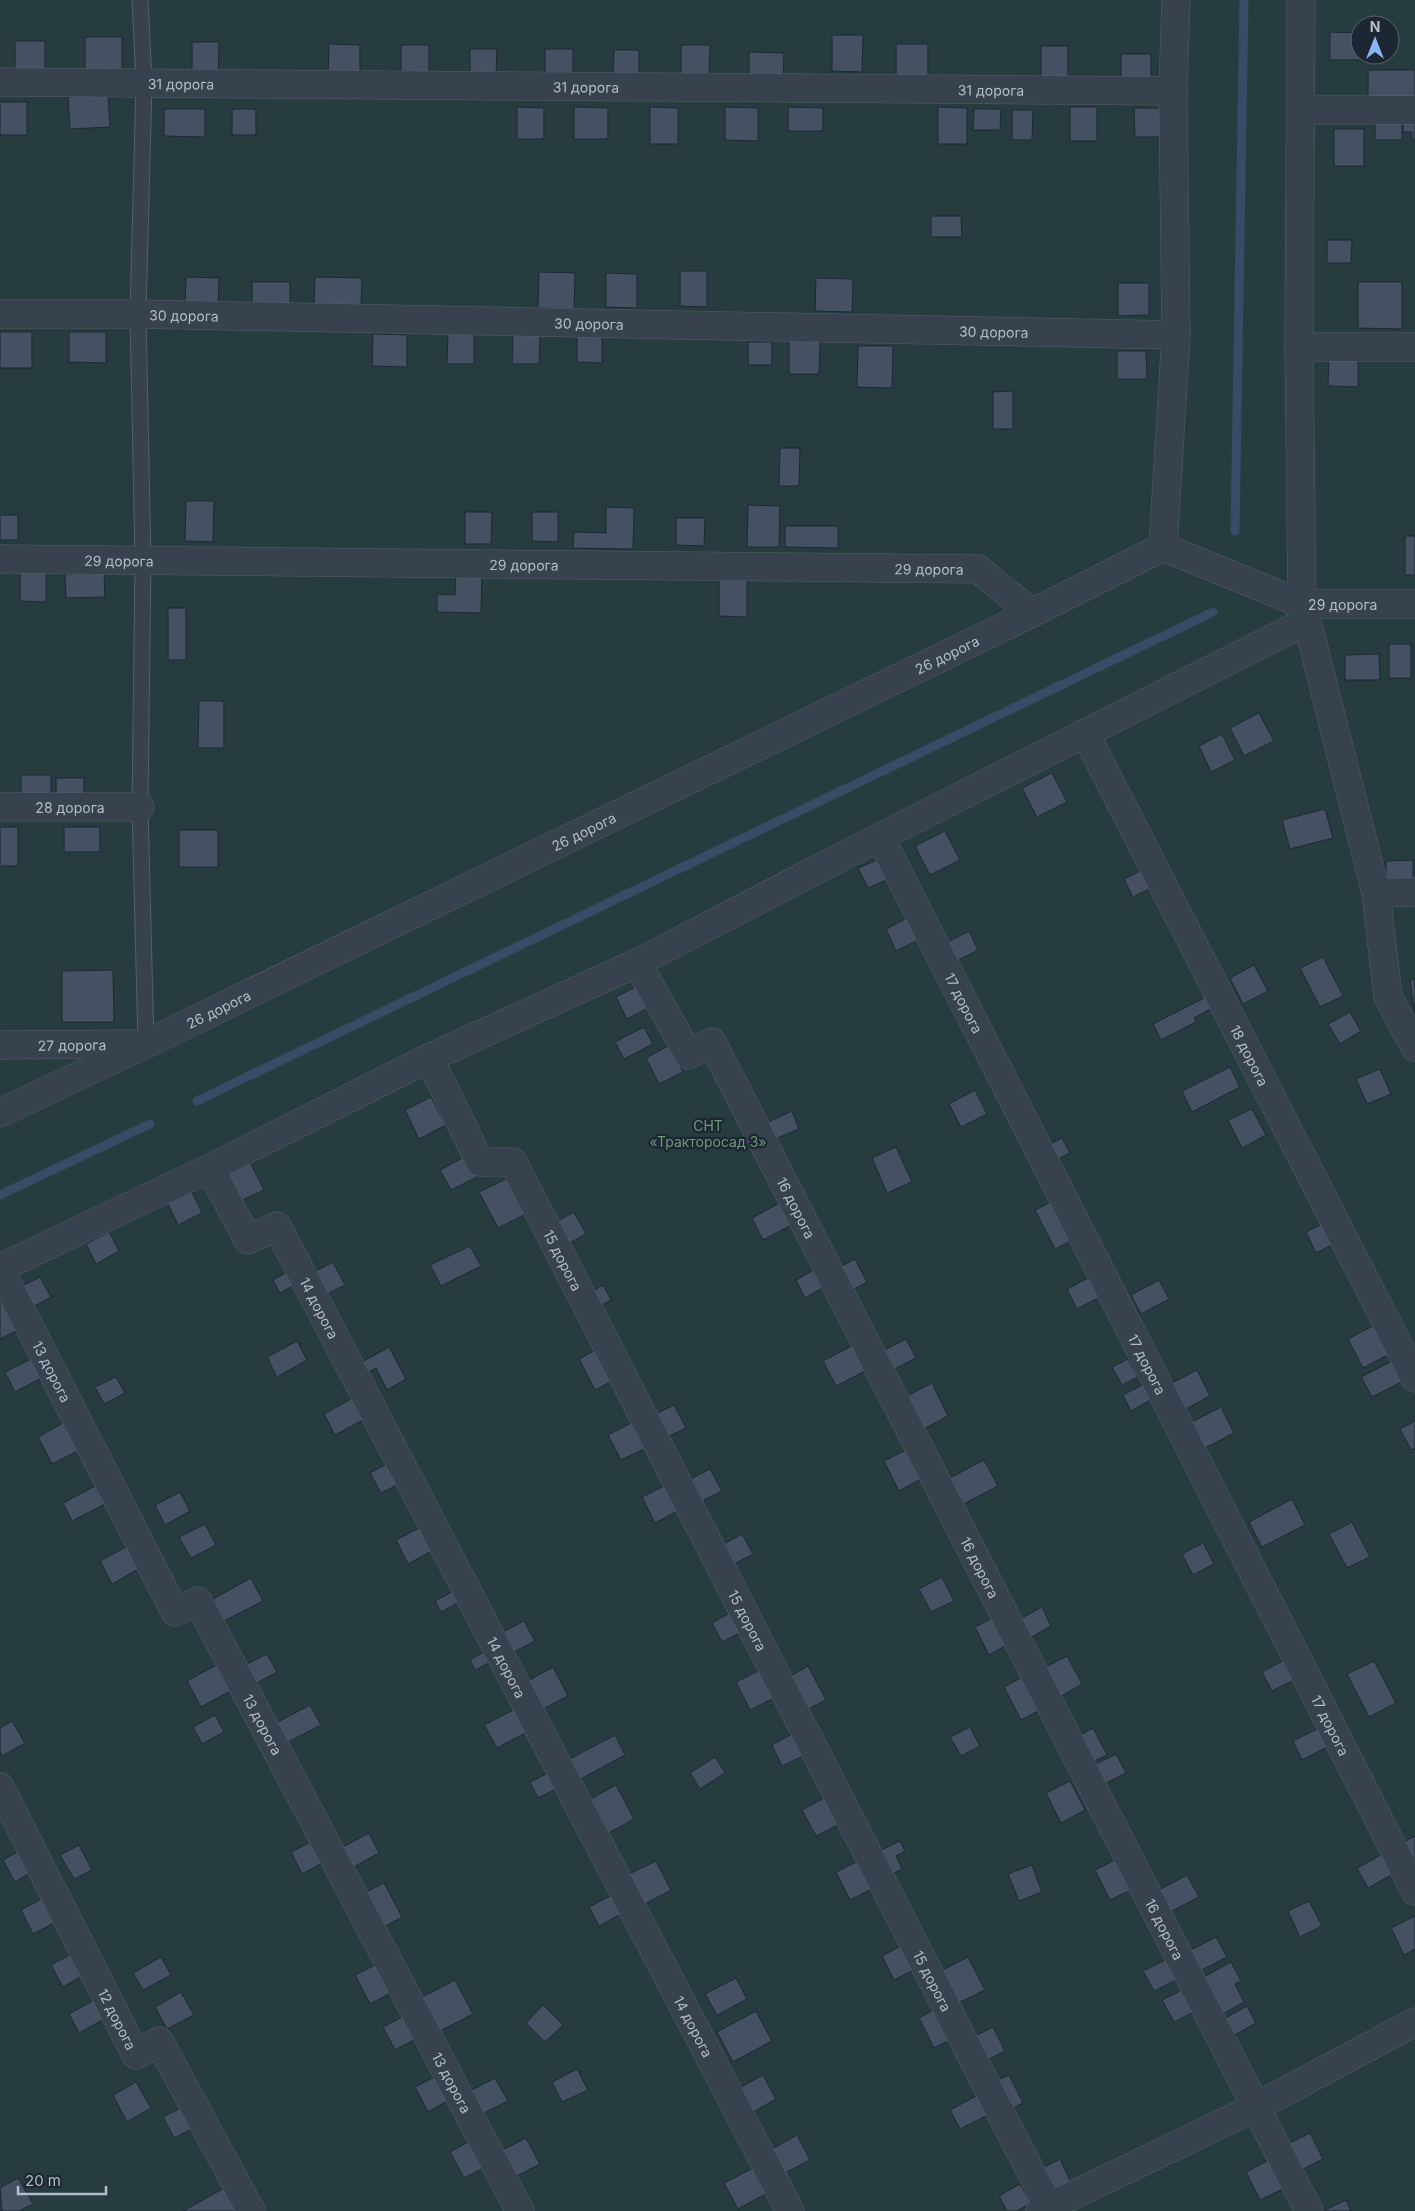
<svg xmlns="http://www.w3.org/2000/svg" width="1415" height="2211" viewBox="0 0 1415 2211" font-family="Inter,sans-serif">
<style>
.green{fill:#263c3f;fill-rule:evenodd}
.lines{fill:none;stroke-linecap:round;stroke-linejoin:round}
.stream{stroke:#394c67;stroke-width:9}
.building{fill:#455162;stroke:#1f2835}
.service-casing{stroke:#565f6c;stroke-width:17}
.minor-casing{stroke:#565f6c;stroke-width:29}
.service{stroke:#38414e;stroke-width:15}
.minor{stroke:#38414e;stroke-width:28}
.labels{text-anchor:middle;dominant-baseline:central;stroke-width:4.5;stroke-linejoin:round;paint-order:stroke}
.street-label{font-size:14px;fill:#b4bcc9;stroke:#1d2633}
.park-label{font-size:14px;fill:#6b9a76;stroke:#1d2633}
</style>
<rect width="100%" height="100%" fill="#242f3e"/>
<path class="green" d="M 0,0 L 1415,0 L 1415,2211 L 0,2211 ZM 1360,25 L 1390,25 L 1390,55 L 1360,55 Z"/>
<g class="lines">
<g class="stream">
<polyline points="1235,531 1244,0"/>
<polyline points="197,1101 1213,612"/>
<polyline points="0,1195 150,1124"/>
</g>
</g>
<g class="building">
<polygon points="1330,32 1360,33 1360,55 1363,55 1363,60 1330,60"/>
<polygon points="832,35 863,35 862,72 832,71"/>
<rect x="85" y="37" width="37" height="35"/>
<rect x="15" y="41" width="30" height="31"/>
<polygon points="192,42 219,42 218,77 192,76"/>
<polygon points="329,44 360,45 360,77 328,77"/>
<polygon points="896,44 928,44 928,78 896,77"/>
<rect x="401" y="45" width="28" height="33"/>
<polygon points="681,45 710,45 709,75 681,75"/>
<rect x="1041" y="46" width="27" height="32"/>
<polygon points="470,49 497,49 496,75 470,75"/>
<rect x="545" y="49" width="28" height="29"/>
<polygon points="614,50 639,50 639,75 613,75"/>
<polygon points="749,52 784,53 783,81 749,80"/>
<polygon points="1121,54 1151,54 1151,81 1121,80"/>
<rect x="1368" y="70" width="47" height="29"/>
<polygon points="108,94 110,127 70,129 68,97"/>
<rect x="0" y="102" width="27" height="33"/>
<polygon points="517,107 544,108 544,139 517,139"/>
<polygon points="574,107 608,108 608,139 574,139"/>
<polygon points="650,107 678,108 678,144 650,144"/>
<polygon points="725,107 758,108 758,141 725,140"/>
<polygon points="788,107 823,108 823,131 788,131"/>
<polygon points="938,107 967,108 967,144 938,144"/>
<rect x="1070" y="107" width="27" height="34"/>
<polygon points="1134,108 1163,108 1163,137 1135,137"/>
<polygon points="164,109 205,109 205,137 164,136"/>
<rect x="232" y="109" width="24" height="26"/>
<polygon points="974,109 1001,109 1000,130 973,130"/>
<polygon points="1012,110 1033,110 1032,140 1012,140"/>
<polygon points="1403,117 1415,117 1415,140 1412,140 1412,132 1403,132"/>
<rect x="1375" y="120" width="27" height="20"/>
<rect x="1334" y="129" width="30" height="37"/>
<polygon points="931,216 961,216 962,237 931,237"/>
<polygon points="1327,240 1352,240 1351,263 1327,263"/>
<polygon points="680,271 707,271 707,307 680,306"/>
<polygon points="539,272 575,273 574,309 538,308"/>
<polygon points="606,273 637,274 637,308 606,307"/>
<polygon points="186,277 219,278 218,307 185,306"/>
<polygon points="315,277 362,278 361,306 314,305"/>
<polygon points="816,278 853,279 852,312 815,311"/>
<polygon points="252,282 290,282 290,308 252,307"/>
<polygon points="1358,282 1402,282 1402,329 1358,328"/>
<polygon points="1118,283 1149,283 1149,315 1118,316"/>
<rect x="0" y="332" width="32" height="36"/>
<polygon points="69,332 106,332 106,363 69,362"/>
<polygon points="448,333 474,334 474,364 447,364"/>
<polygon points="373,334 407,335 407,367 372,366"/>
<polygon points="513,335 540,335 539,364 512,364"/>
<polygon points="577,336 602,337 602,363 577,362"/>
<polygon points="789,340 820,341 819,374 789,374"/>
<rect x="748" y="342" width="24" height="23"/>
<polygon points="858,346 893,346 892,388 857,387"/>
<polygon points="1117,351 1146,351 1147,379 1117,379"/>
<polygon points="1329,354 1358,354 1358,387 1328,386"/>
<polygon points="1013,391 1013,429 993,429 993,392"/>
<polygon points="780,448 800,448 799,486 779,486"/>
<polygon points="186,501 214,501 213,542 185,541"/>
<polygon points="748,505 780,506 779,547 747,547"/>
<polygon points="606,507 634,508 633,549 573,548 574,532 606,533"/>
<polygon points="465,512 492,512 491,544 465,544"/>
<polygon points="532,512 558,512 558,542 532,541"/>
<rect x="0" y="515" width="18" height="25"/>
<polygon points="676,518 705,518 704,546 676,545"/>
<polygon points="785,526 838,526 838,548 785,547"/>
<rect x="1405" y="536" width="10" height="39"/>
<polygon points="456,568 482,568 481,613 437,612 437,594 455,595"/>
<polygon points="20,569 46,570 46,602 20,601"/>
<polygon points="104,573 105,597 66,598 65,574"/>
<polygon points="719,578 747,579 747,617 719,616"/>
<rect x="168" y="608" width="18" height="52"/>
<rect x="1389" y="644" width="22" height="34"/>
<polygon points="1379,654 1380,680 1345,680 1345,655"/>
<polygon points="199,701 224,701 224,748 198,748"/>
<polygon points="1259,713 1274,741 1244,756 1230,728"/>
<polygon points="1222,734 1235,760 1211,772 1199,746"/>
<polygon points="1052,773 1067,802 1037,817 1022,788"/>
<rect x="21" y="775" width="30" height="28"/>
<rect x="56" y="778" width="28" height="23"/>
<polygon points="1325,809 1333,838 1290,849 1282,820"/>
<rect x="0" y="827" width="18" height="39"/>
<rect x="64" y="827" width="36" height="25"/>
<rect x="179" y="830" width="39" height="37"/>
<polygon points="945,831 960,860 930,875 915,846"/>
<polygon points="882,858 891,878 868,888 858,868"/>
<polygon points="1413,860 1413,881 1386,882 1386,861"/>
<polygon points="1146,868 1155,886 1133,897 1124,879"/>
<polygon points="913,915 924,937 896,951 886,929"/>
<polygon points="969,931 978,950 953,963 944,944"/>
<polygon points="1323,957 1343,996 1320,1007 1300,968"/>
<polygon points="1254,965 1268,991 1243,1004 1230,978"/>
<polygon points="113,970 114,1022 62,1022 62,971"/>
<polygon points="1415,979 1415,1017 1410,980"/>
<polygon points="641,984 652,1006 627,1019 616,997"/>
<polygon points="1210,995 1216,1006 1194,1018 1196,1022 1161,1040 1153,1024"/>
<polygon points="1350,1012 1361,1031 1340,1044 1328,1024"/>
<polygon points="644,1027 653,1044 624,1059 615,1042"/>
<polygon points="670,1045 683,1072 659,1084 646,1058"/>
<polygon points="1230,1067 1240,1087 1192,1112 1182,1091"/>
<polygon points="1380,1069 1391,1094 1367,1104 1356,1079"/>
<polygon points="975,1090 987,1114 961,1127 949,1104"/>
<polygon points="431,1097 446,1125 419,1139 405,1110"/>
<polygon points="1252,1109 1266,1135 1242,1148 1228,1120"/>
<polygon points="792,1111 799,1129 773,1140 766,1123"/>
<polygon points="1062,1138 1070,1153 1055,1161 1047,1146"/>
<polygon points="896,1147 912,1182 887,1193 872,1158"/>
<polygon points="466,1156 477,1177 451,1190 440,1170"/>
<polygon points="249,1160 264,1190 238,1202 224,1172"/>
<polygon points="512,1176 530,1212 498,1228 479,1192"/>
<polygon points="191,1190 202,1213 178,1225 167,1202"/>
<polygon points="785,1200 797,1222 763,1240 752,1218"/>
<polygon points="1055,1200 1075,1239 1055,1249 1035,1210"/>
<polygon points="574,1212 586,1234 564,1246 552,1224"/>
<polygon points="1326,1222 1336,1243 1316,1253 1306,1232"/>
<polygon points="109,1232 119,1251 96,1264 86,1244"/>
<polygon points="470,1246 481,1266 441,1286 430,1265"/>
<polygon points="855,1259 867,1282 850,1291 838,1268"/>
<polygon points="333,1262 345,1285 321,1297 310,1274"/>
<polygon points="817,1268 826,1286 805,1298 796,1280"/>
<polygon points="289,1271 296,1284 280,1293 273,1280"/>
<polygon points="40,1277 51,1297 33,1307 22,1286"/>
<polygon points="1090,1277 1100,1297 1077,1309 1067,1289"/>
<polygon points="1159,1280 1169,1299 1141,1314 1131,1295"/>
<polygon points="603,1285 611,1300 596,1308 588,1294"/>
<polygon points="0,1299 16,1331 0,1339"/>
<polygon points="1382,1321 1397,1350 1363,1368 1348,1339"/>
<polygon points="906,1339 916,1358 891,1371 881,1352"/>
<polygon points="297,1341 307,1360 277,1377 267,1357"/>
<polygon points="854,1345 867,1370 836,1386 823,1361"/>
<polygon points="389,1347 406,1379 387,1390 376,1368 365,1374 360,1363"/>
<polygon points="596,1350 612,1381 595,1390 579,1359"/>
<polygon points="33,1358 43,1377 15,1392 5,1372"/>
<polygon points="1398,1358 1409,1378 1372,1397 1361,1377"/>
<polygon points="1128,1359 1138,1377 1122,1385 1112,1367"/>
<polygon points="1197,1370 1210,1396 1182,1411 1168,1385"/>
<polygon points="116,1377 125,1393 104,1404 95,1387"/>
<polygon points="1148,1382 1156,1397 1131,1411 1123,1395"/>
<polygon points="932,1383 948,1416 920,1431 903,1398"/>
<polygon points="353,1398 365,1419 335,1435 324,1414"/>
<polygon points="674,1405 686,1428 663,1439 651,1416"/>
<polygon points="1221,1407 1234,1433 1205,1448 1192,1422"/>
<polygon points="635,1421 648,1447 621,1460 608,1435"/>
<polygon points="1415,1421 1415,1448 1411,1450 1400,1429"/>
<polygon points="65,1422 80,1450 52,1464 38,1437"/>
<polygon points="906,1450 921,1479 899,1491 884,1461"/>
<polygon points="984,1460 998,1486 958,1507 944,1481"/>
<polygon points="392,1461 403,1482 381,1493 370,1473"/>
<polygon points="710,1469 722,1491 696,1504 685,1482"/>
<polygon points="670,1483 683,1508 655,1523 642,1497"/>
<polygon points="97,1485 107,1503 72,1521 63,1503"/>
<polygon points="180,1492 190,1511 165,1525 155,1505"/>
<polygon points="1292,1499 1305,1525 1262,1547 1249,1522"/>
<polygon points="1352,1522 1370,1557 1347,1568 1329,1534"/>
<polygon points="205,1524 216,1545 191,1558 179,1537"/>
<polygon points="425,1525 437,1548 408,1564 396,1540"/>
<polygon points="742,1534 753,1554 730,1566 720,1546"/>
<polygon points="1203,1543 1214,1564 1193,1575 1182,1554"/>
<polygon points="128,1546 140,1568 112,1584 100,1561"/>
<polygon points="942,1577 954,1601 931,1612 919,1589"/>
<polygon points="251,1578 263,1601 224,1621 213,1599"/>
<polygon points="455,1590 462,1601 441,1612 435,1601"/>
<polygon points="1042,1607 1051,1626 1028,1639 1018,1620"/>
<polygon points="733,1611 743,1631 722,1642 712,1623"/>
<polygon points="993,1618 1007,1645 989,1655 975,1627"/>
<polygon points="524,1621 535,1641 512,1653 501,1633"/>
<polygon points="487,1650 493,1661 475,1670 470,1660"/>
<polygon points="267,1654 277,1672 255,1684 245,1665"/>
<polygon points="1067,1656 1082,1684 1058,1698 1042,1669"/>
<polygon points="1288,1658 1298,1678 1272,1691 1262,1672"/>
<polygon points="1374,1661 1396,1703 1369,1717 1347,1674"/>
<polygon points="222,1662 236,1688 201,1707 187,1681"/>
<polygon points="808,1666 826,1700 804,1711 787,1678"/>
<polygon points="553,1667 568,1696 539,1711 524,1683"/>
<polygon points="764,1668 778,1696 750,1710 736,1682"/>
<polygon points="1024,1676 1042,1709 1021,1720 1004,1687"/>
<polygon points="310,1705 321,1725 286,1743 276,1723"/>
<polygon points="519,1707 531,1730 497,1748 484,1725"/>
<polygon points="215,1715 224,1732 202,1744 193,1727"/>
<polygon points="12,1721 25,1743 2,1756 0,1752 0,1728"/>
<polygon points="970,1727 980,1746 961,1756 950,1737"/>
<polygon points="1093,1728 1107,1755 1088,1764 1075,1738"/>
<polygon points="1319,1728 1329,1746 1302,1760 1293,1741"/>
<polygon points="794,1733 805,1755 782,1766 772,1745"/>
<polygon points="615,1735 625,1755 575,1782 564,1762"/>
<polygon points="1116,1754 1126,1773 1102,1785 1092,1766"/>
<polygon points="715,1757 725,1773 700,1789 690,1773"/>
<polygon points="548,1773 556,1789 538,1798 530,1782"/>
<polygon points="1070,1781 1085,1810 1061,1823 1046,1793"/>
<polygon points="616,1785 634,1819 605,1835 587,1801"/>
<polygon points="828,1796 842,1823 816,1836 802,1810"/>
<polygon points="369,1833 379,1853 350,1869 339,1849"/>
<polygon points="1415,1836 1415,1859 1409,1862 1400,1844"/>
<polygon points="317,1839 328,1860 302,1874 291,1852"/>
<polygon points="900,1841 905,1851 896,1856 902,1869 889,1876 877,1852"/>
<polygon points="79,1845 92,1870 74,1879 60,1855"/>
<polygon points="21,1850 33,1871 15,1882 3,1860"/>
<polygon points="1383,1854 1393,1874 1368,1888 1357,1868"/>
<polygon points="862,1859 876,1887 850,1900 836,1872"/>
<polygon points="1117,1859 1133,1889 1110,1900 1095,1870"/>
<polygon points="656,1861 671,1890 643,1905 627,1875"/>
<polygon points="1032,1865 1042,1892 1019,1901 1008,1874"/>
<polygon points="1187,1875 1199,1897 1168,1913 1157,1891"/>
<polygon points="384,1883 402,1917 378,1930 360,1895"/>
<polygon points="614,1894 623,1913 599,1926 589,1907"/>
<polygon points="43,1898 56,1922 33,1934 21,1910"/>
<polygon points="1309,1901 1322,1926 1300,1937 1288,1911"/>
<polygon points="1415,1916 1415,1949 1404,1955 1391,1928"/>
<polygon points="1216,1937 1227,1957 1198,1972 1187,1952"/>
<polygon points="908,1942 921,1966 894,1980 882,1956"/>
<polygon points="73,1953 85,1974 63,1987 51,1965"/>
<polygon points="161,1957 171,1975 143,1990 133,1973"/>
<polygon points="968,1957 985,1990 956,2004 939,1972"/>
<polygon points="1169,1958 1180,1978 1154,1991 1143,1971"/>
<polygon points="383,1961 398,1989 370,2004 355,1975"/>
<polygon points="1231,1962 1241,1981 1235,1984 1244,2002 1219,2016 1200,1979"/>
<polygon points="736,1978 747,1999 717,2015 705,1994"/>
<polygon points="455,1980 473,2014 440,2031 422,1997"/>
<polygon points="1184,1989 1196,2011 1174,2022 1162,2000"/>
<polygon points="181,1992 194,2015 167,2029 155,2007"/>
<polygon points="96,1999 106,2018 79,2033 69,2014"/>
<polygon points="543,2005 563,2025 545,2042 526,2023"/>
<polygon points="1247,2006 1256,2023 1231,2037 1222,2020"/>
<polygon points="937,2008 952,2039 934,2048 919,2018"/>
<polygon points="756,2011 772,2041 733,2062 717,2032"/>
<polygon points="404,2016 416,2039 395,2050 383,2027"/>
<polygon points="993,2027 1005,2051 983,2062 971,2038"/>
<polygon points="577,2069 588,2090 562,2102 552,2082"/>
<polygon points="763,2075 776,2099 748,2115 736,2090"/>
<polygon points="1009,2075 1023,2103 1007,2111 993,2082"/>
<polygon points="436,2076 449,2100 428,2112 415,2087"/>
<polygon points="495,2078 508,2101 480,2115 468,2092"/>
<polygon points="136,2082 151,2108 127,2122 113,2095"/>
<polygon points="978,2095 988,2115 960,2129 950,2110"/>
<polygon points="184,2106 196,2127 174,2138 163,2117"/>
<polygon points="1310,2133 1323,2159 1297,2172 1284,2146"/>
<polygon points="797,2135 810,2160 785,2173 772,2149"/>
<polygon points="526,2138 540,2164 511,2179 497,2153"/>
<polygon points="472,2140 486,2167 464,2178 450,2152"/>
<polygon points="1060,2159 1071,2183 1050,2193 1039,2170"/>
<polygon points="1271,2159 1285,2188 1260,2200 1246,2172"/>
<polygon points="757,2166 771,2191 738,2209 724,2183"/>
<polygon points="18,2178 33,2204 19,2211 2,2211 0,2188"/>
<polygon points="1020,2184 1031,2203 1017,2211 1007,2211 999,2196"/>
<polygon points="226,2187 239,2211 183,2211"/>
<polygon points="1346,2200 1351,2211 1323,2211"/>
</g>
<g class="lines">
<g class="service-casing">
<polyline id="service" points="140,0 144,82 138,314 143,560 140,807 146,1044"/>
</g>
<g class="minor-casing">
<g id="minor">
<path id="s1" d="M 0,82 L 1173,91"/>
<polyline points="1301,110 1415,110"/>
<path id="s2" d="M 0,314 L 138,314 L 1176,335"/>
<polyline points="1299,347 1415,347"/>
<polyline points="1163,547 1176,335 1173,91 1176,0"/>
<path id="s3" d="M 1163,547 L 1302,604 L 1415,604"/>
<path id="s4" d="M 0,559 L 978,569 L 1032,613"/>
<polyline points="1307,621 1376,893 1388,997 1415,1047"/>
<path id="s5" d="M 1085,733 L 1415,1378"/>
<path id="s6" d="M 0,807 L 140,807"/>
<path id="s7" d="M 880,837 L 1415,1891"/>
<polyline points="1376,893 1415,892"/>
<path id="s8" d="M 637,963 L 689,1055 L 712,1042 L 1309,2211"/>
<path id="s9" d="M 0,1045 L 138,1044"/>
<path id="s10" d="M 429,1058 L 480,1162 L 513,1162 L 1051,2211"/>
<path id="s11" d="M 0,1113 L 146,1044 L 1032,613 L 1163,547"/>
<path id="s12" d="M 210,1168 L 248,1240 L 277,1226 L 790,2211"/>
<polyline points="0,1268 210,1168 429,1058 637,963 880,837 1307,621 1302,604 1299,347 1301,0"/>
<path id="s13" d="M 0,1269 L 175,1612 L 198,1601 L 520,2211"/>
<path id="s14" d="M 0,1787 L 136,2055 L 159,2041 L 251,2211"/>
<polyline points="1040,2211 1256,2107 1415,2022"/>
</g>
</g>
<use href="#service" class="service"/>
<use href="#minor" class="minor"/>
</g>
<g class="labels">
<g class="street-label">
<text stroke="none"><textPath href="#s1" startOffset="181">31 дорога</textPath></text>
<text stroke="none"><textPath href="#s1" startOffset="586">31 дорога</textPath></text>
<text stroke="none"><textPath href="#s1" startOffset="991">31 дорога</textPath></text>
<text stroke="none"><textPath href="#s2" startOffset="184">30 дорога</textPath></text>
<text stroke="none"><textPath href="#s2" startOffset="589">30 дорога</textPath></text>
<text stroke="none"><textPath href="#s2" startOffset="994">30 дорога</textPath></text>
<text stroke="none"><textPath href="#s4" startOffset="119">29 дорога</textPath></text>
<text stroke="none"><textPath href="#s4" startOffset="524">29 дорога</textPath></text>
<text stroke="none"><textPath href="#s4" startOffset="929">29 дорога</textPath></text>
<text stroke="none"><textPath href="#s3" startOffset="191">29 дорога</textPath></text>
<text stroke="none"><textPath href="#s11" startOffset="1052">26 дорога</textPath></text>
<text stroke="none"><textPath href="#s6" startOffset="70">28 дорога</textPath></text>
<text stroke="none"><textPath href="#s11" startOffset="648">26 дорога</textPath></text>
<text stroke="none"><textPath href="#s7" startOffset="186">17 дорога</textPath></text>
<text stroke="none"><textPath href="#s11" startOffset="242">26 дорога</textPath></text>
<text stroke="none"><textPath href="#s9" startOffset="72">27 дорога</textPath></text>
<text stroke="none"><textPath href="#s5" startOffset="362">18 дорога</textPath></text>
<text stroke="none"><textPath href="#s8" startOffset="318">16 дорога</textPath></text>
<text stroke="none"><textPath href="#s10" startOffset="259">15 дорога</textPath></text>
<text stroke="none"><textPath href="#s12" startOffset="206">14 дорога</textPath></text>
<text stroke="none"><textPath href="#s7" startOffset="591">17 дорога</textPath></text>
<text stroke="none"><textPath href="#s13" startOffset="115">13 дорога</textPath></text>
<text stroke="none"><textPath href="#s8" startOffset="722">16 дорога</textPath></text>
<text stroke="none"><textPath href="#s10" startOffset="664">15 дорога</textPath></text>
<text stroke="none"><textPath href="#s12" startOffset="611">14 дорога</textPath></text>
<text stroke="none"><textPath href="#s13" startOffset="550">13 дорога</textPath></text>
<text stroke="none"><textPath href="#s7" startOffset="996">17 дорога</textPath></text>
<text stroke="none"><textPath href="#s8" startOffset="1128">16 дорога</textPath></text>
<text stroke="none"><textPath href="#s10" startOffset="1069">15 дорога</textPath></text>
<text stroke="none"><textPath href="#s14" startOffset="260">12 дорога</textPath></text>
<text stroke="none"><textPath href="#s12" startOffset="1016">14 дорога</textPath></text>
<text stroke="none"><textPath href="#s13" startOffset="955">13 дорога</textPath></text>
</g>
<g class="park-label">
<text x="708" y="1125">СНТ<tspan x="708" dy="16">«Тракторосад 3»</tspan></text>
</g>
</g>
<g transform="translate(1375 40)"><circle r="24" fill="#1d2633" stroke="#59626f"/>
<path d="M0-4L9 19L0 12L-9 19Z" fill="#8ab4f8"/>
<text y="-8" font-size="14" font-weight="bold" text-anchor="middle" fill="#b4bcc9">N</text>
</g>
<path d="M18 2186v8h88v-8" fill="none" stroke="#b4bcc9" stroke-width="2.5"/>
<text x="25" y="2186" font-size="15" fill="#b4bcc9" stroke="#1d2633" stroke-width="4" paint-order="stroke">20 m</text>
</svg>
